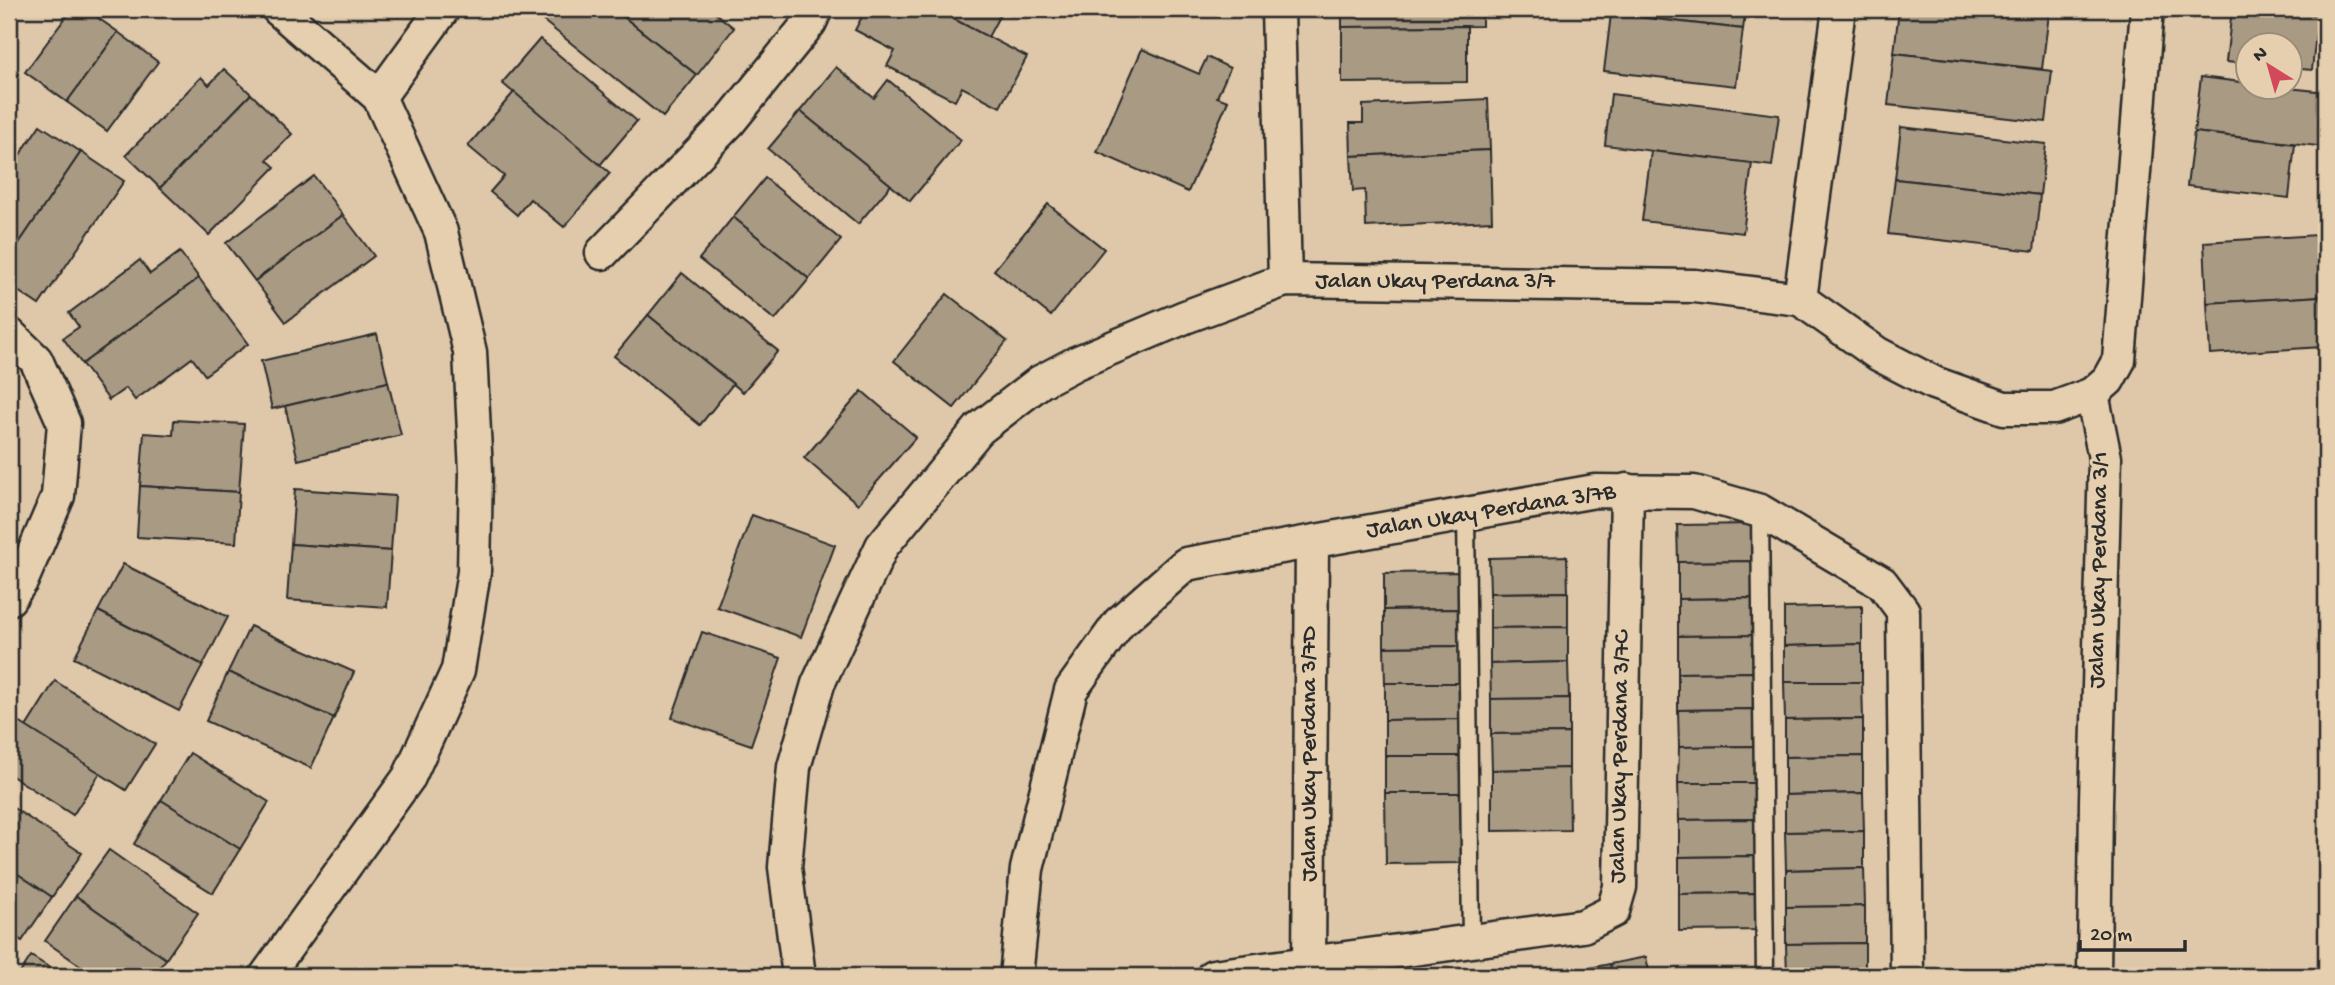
<svg xmlns="http://www.w3.org/2000/svg" width="2335" height="985" viewBox="0 0 2335 985" font-family="'Gochi Hand',sans-serif">
<style>
.building{fill:#a99a84;stroke:#2b2b2b;stroke-width:2}
.lines{fill:none;stroke-linecap:round;stroke-linejoin:round}
.lane-casing{stroke:#2b2b2b;stroke-width:21}
.street-casing{stroke:#2b2b2b;stroke-width:37}
.lane{stroke:#e5cfae;stroke-width:16}
.street{stroke:#e5cfae;stroke-width:32}
.labels{text-anchor:middle;dominant-baseline:central;stroke-width:6;stroke-linejoin:round;paint-order:stroke}
.street-label{font-size:24px;fill:#2b2b2b;stroke:#e5cfae}
</style>
<rect width="100%" height="100%" fill="#dec8a9"/>
<filter id="ink" filterUnits="userSpaceOnUse"><feTurbulence type="fractalNoise" baseFrequency=".0143" numOctaves="2"/><feDisplacementMap in="SourceGraphic" scale="14" xChannelSelector="R" yChannelSelector="G"/><feConvolveMatrix kernelMatrix="1 2 1 2 8 2 1 2 1" color-interpolation-filters="sRGB"/></filter>
<g filter="url(#ink)">
<g class="building">
<polygon points="72,9 85,9 118,32 67,102 25,72"/>
<polygon points="550,9 614,9 697,75 663,117 541,19"/>
<polygon points="614,9 710,9 734,28 697,75"/>
<polygon points="866,9 935,9 1027,57 1000,107 962,87 955,101 887,66 895,51 855,30"/>
<polygon points="935,9 1003,9 988,37"/>
<polygon points="1342,9 1482,9 1482,26 1342,27"/>
<polygon points="1611,9 1746,9 1743,29 1611,14"/>
<polygon points="1899,9 2000,9 2049,14 2042,69 1894,53"/>
<polygon points="2232,9 2318,15 2312,70 2290,68 2290,46 2248,46 2248,64 2226,62"/>
<polygon points="2257,9 2318,9 2318,15"/>
<polygon points="1611,14 1743,29 1736,86 1604,71"/>
<polygon points="1467,26 1467,82 1342,83 1342,27"/>
<polygon points="118,32 158,62 107,131 67,102"/>
<polygon points="540,39 637,121 600,165 502,83"/>
<polygon points="1142,49 1199,74 1207,57 1230,68 1217,97 1228,101 1188,192 1097,152"/>
<polygon points="1894,53 2052,71 2046,122 1888,105"/>
<polygon points="836,67 874,98 888,80 961,140 910,201 800,111"/>
<polygon points="224,69 251,94 160,188 126,155 201,77 209,85"/>
<polygon points="2201,77 2248,83 2248,88 2288,88 2326,92 2326,147 2194,132"/>
<polygon points="514,92 610,173 564,227 530,199 517,215 490,192 504,176 468,146"/>
<polygon points="251,94 292,134 267,160 275,167 209,235 160,188"/>
<polygon points="1611,94 1779,115 1772,166 1605,145"/>
<polygon points="1488,99 1490,150 1351,156 1350,123 1363,123 1363,105"/>
<polygon points="800,111 891,185 858,224 768,149"/>
<polygon points="40,125 81,152 9,258 9,171"/>
<polygon points="1901,127 2046,144 2040,195 1895,179"/>
<polygon points="2194,132 2295,144 2289,198 2187,186"/>
<polygon points="1490,150 1492,221 1366,227 1365,190 1353,191 1351,156"/>
<polygon points="1651,151 1752,163 1743,233 1642,221"/>
<polygon points="81,152 124,181 39,305 9,285 9,258"/>
<polygon points="314,176 343,215 255,281 226,243"/>
<polygon points="765,178 841,240 809,279 733,217"/>
<polygon points="1895,179 2040,195 2034,251 1888,234"/>
<polygon points="1048,204 1104,249 1051,316 994,270"/>
<polygon points="343,215 374,256 286,322 255,281"/>
<polygon points="733,217 809,279 775,320 699,259"/>
<polygon points="2317,235 2321,296 2207,303 2204,242"/>
<polygon points="180,252 199,278 82,364 63,338 79,327 69,313 140,260 150,274"/>
<polygon points="682,273 778,351 743,392 648,315"/>
<polygon points="199,278 248,344 205,375 192,358 135,400 126,388 109,400 82,364"/>
<polygon points="947,294 1007,341 954,408 894,361"/>
<polygon points="2321,296 2323,347 2210,354 2207,303"/>
<polygon points="648,315 733,384 700,425 614,356"/>
<polygon points="377,334 388,382 272,409 261,361"/>
<polygon points="388,382 401,435 298,460 285,406"/>
<polygon points="862,391 916,437 858,504 804,458"/>
<polygon points="174,420 244,424 239,492 140,486 144,433 173,435"/>
<polygon points="140,486 239,492 236,543 137,537"/>
<polygon points="295,489 395,496 391,551 291,544"/>
<polygon points="752,515 835,545 801,637 717,607"/>
<polygon points="1758,524 1758,561 1678,562 1677,525"/>
<polygon points="291,544 391,551 387,607 287,600"/>
<polygon points="1567,556 1568,592 1490,593 1489,558"/>
<polygon points="1758,561 1758,598 1678,599 1678,562"/>
<polygon points="123,564 228,617 203,665 98,611"/>
<polygon points="1459,572 1460,609 1384,610 1384,573"/>
<polygon points="1568,592 1568,627 1490,628 1490,593"/>
<polygon points="1758,598 1759,635 1678,636 1678,599"/>
<polygon points="1862,606 1862,644 1784,646 1784,608"/>
<polygon points="1460,609 1460,646 1384,647 1384,610"/>
<polygon points="98,611 203,665 179,711 74,658"/>
<polygon points="250,626 354,672 334,718 228,672"/>
<polygon points="1568,627 1568,662 1490,664 1490,628"/>
<polygon points="702,632 781,658 751,745 672,718"/>
<polygon points="1759,635 1759,672 1678,673 1678,636"/>
<polygon points="1862,644 1862,682 1784,682 1784,646"/>
<polygon points="1460,646 1460,683 1385,683 1384,647"/>
<polygon points="1568,662 1569,698 1491,699 1490,664"/>
<polygon points="228,672 334,718 311,768 206,721"/>
<polygon points="1759,672 1759,709 1678,710 1678,673"/>
<polygon points="55,681 155,744 126,790 26,727"/>
<polygon points="1784,682 1862,682 1863,719 1785,720"/>
<polygon points="1385,683 1460,683 1460,719 1385,720"/>
<polygon points="1569,698 1569,733 1491,734 1491,699"/>
<polygon points="1759,709 1759,746 1679,747 1678,710"/>
<polygon points="1460,719 1461,756 1385,756 1385,720"/>
<polygon points="1863,719 1863,756 1785,757 1785,720"/>
<polygon points="19,722 100,773 73,815 9,774 9,739"/>
<polygon points="1569,733 1569,768 1492,770 1491,734"/>
<polygon points="1759,746 1759,783 1678,783 1679,747"/>
<polygon points="190,753 269,802 240,849 161,800"/>
<rect x="1385" y="756" width="76" height="37"/>
<polygon points="1863,756 1863,793 1785,795 1785,757"/>
<polygon points="1569,768 1570,830 1492,831 1492,770"/>
<polygon points="1678,783 1759,783 1760,819 1679,820"/>
<polygon points="1385,793 1461,793 1461,863 1386,864"/>
<polygon points="1863,793 1864,831 1785,832 1785,795"/>
<polygon points="161,800 240,849 213,893 134,844"/>
<polygon points="9,805 82,853 52,897 9,868"/>
<polygon points="1760,819 1760,856 1679,857 1679,820"/>
<polygon points="1864,831 1864,868 1786,870 1785,832"/>
<polygon points="109,850 198,913 166,959 76,896"/>
<polygon points="1760,856 1760,893 1679,894 1679,857"/>
<polygon points="9,868 52,897 22,941 9,932"/>
<polygon points="1864,868 1865,906 1786,907 1786,870"/>
<polygon points="1760,893 1760,930 1679,931 1679,894"/>
<polygon points="76,896 166,959 153,976 95,976 45,941"/>
<polygon points="1865,906 1865,943 1786,944 1786,907"/>
<polygon points="1865,943 1865,976 1787,976 1786,944"/>
<polygon points="31,956 63,976 18,976"/>
<polygon points="1646,957 1650,976 1612,976 1610,964"/>
<polygon points="1610,964 1612,976 1575,976 1574,971"/>
<polygon points="1574,971 1575,976 1543,976"/>
</g>
<g class="lines">
<g class="lane-casing">
<g id="lane">
<polyline points="1760,511 1765,976"/>
<polyline points="1466,514 1471,941"/>
</g>
</g>
<g class="street-casing">
<g id="street">
<polyline points="1278,9 1285,280"/>
<polyline points="379,97 443,9"/>
<polyline points="602,253 730,121 810,22 816,9"/>
<polyline points="1800,299 1839,9"/>
<polyline points="9,334 36,360 64,423 58,496 22,580 9,599"/>
<polyline points="2092,394 2105,458 2096,801 2094,976"/>
<polyline points="1309,965 1312,543"/>
<polyline points="266,976 409,777 458,670 474,572 476,472 470,352 441,232 379,97 278,9"/>
<polyline points="799,976 785,867 794,767 818,684 882,546 979,429 1040,382 1076,363 1185,317 1285,280 1695,286 1800,299 1878,354 1934,383 2004,408 2054,408 2092,394 2108,380 2119,360 2147,9"/>
<polyline points="1016,976 1027,869 1071,690 1119,623 1186,564 1595,491 1694,492 1760,511 1882,583 1903,611 1907,976"/>
<polyline points="1213,976 1583,926 1613,911 1620,887 1627,490"/>
</g>
</g>
<use href="#lane" class="lane"/>
<use href="#street" class="street"/>
</g>
</g>
<g class="labels">
<g class="street-label">
<text x="1435" y="282">Jalan Ukay Perdana 3/7</text>
<text transform="translate(1491 512) rotate(-9)">Jalan Ukay Perdana 3/7B</text>
<text transform="translate(2100 570) rotate(-89)">Jalan Ukay Perdana 3/1</text>
<text transform="translate(1310 754) rotate(-90)">Jalan Ukay Perdana 3/7D</text>
<text transform="translate(1621 757) rotate(-89)">Jalan Ukay Perdana 3/7C</text>
</g>
</g>
<rect width="2335" height="985" fill="none" stroke="#e5cfae" stroke-width="35"/>
<rect x="18" y="18" width="2300" height="950" fill="none" stroke="#2b2b2b" stroke-width="2.5" filter="url(#ink)"/>
<g transform="translate(2269 66) rotate(323)"><circle r="33" fill="#e5cfae" stroke="#9b8d7a" stroke-width="2"/>
<path d="M0-5L12 26L0 18L-12 26Z" fill="#d1495b"/>
<text y="-10" font-size="19" font-weight="bold" text-anchor="middle" fill="#2b2b2b">N</text>
</g>
<path d="M2080 940v10h105v-10" fill="none" stroke="#2b2b2b" stroke-width="3.5"/>
<text x="2090" y="940" font-size="21" fill="#2b2b2b" stroke="#e5cfae" stroke-width="5" paint-order="stroke">20 m</text>
</svg>
